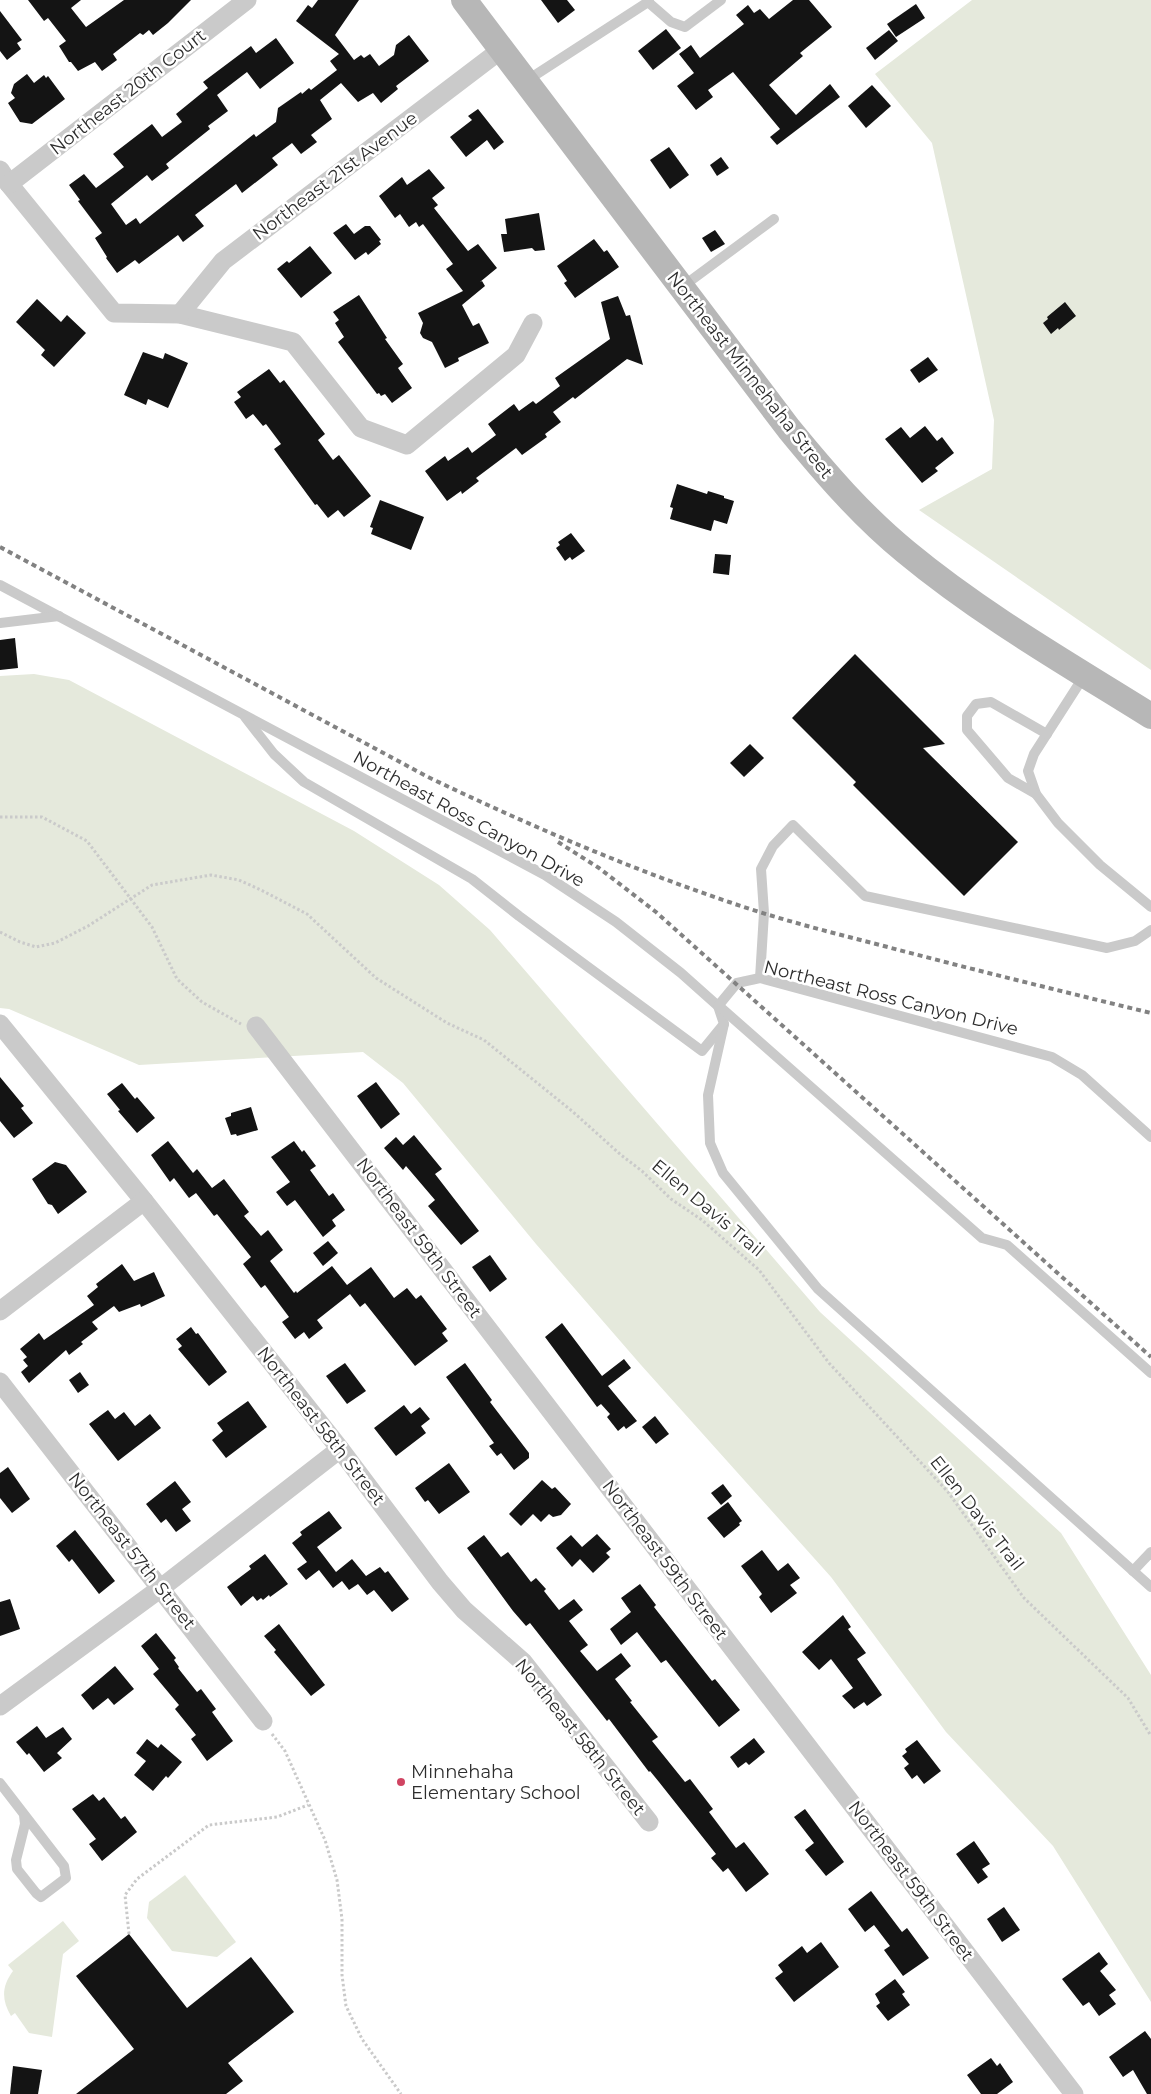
<svg xmlns="http://www.w3.org/2000/svg" width="1151" height="2094" viewBox="0 0 1151 2094" font-family="Montserrat,sans-serif">
<style>
.green{fill:#e5e9dc}
.building{fill:#141414}
.lines{fill:none;stroke-linecap:round;stroke-linejoin:round}
.path{stroke:#cacaca;stroke-width:3;stroke-dasharray:2.5 2.5;stroke-linecap:butt}
.service{stroke:#cacaca;stroke-width:10}
.minor{stroke:#cacaca;stroke-width:19}
.secondary{stroke:#b7b7b7;stroke-width:26}
.rail{stroke:#828282;stroke-width:4;stroke-dasharray:5 4;stroke-linecap:butt}
.poi-dot{fill:#d04462;stroke:#fff;stroke-width:2}
.labels{text-anchor:middle;dominant-baseline:central;stroke-width:5;stroke-linejoin:round;paint-order:stroke}
.street-label{font-size:18px;fill:#2d2d2d;stroke:#fff}
.poi-label{font-size:18px;fill:#2d2d2d;stroke:#fff;text-anchor:start}
</style>
<rect width="100%" height="100%" fill="#fff"/>
<g class="green">
<polygon points="972,0 1151,0 1151,670 919,510 992,469 994,420 932,143 875,74"/>
<polygon points="34,674 69,680 354,831 439,885 490,930 820,1312 1061,1533 1151,1675 1151,2002 1053,1846 946,1732 831,1577 641,1365 536,1244 403,1083 363,1052 139,1065 9,1009 0,1008 0,676"/>
<polygon points="185,1875 236,1942 217,1957 172,1951 147,1918 149,1902"/>
<path d="M 63,1921 L 79,1941 L 63,1954 L 52,2037 L 29,2033 L 15,2013 L 11,2016 C 1,1999 2,1986 13,1971 L 8,1965 Z"/>
</g>
<g class="building">
<polygon points="28,0 81,0 71,8 86,27 124,0 191,0 168,23 153,35 149,30 143,35 140,33 113,54 117,60 102,71 95,62 78,71 71,62 69,62 59,46 66,41 48,18 44,21"/>
<polygon points="318,0 359,0 335,35 354,60 361,55 364,58 370,54 379,66 394,55 396,45 409,35 429,61 396,86 398,89 381,103 373,93 358,102 341,83 320,100 332,119 311,135 317,142 301,154 292,143 272,158 278,165 242,193 236,184 195,215 204,226 183,242 178,235 139,264 135,260 117,273 106,258 107,257 95,238 102,233 78,201 80,200 69,185 84,174 96,188 124,167 113,154 152,124 162,137 182,122 176,114 208,88 203,82 251,46 256,53 276,38 294,63 260,89 247,72 217,95 228,111 208,126 210,129 166,164 169,168 152,181 147,175 111,204 126,225 136,218 140,224 254,134 256,137 276,122 278,108 301,92 302,94 309,88 311,90 337,70 330,61 339,54 296,21 308,5 312,8"/>
<polygon points="541,0 567,0 575,10 558,23"/>
<polygon points="793,0 809,0 832,27 800,53 803,56 769,85 796,115 830,84 840,97 777,145 770,137 780,129 733,72 708,90 713,97 696,110 677,86 694,73 679,54 691,45 700,58 744,24 736,15 748,5 754,13 760,9 769,19"/>
<polygon points="916,4 925,18 896,37 887,24"/>
<polygon points="0,11 22,40 17,43 21,49 7,60 0,51"/>
<polygon points="666,29 681,48 653,70 638,51"/>
<polygon points="889,30 898,41 875,60 866,48"/>
<polygon points="27,74 34,83 44,75 46,78 48,76 65,99 32,124 20,122 8,103 15,98 11,93 14,84"/>
<polygon points="872,85 891,106 866,128 848,106"/>
<polygon points="478,109 504,142 494,150 487,140 466,157 450,137 472,120 468,116"/>
<polygon points="669,147 689,175 670,189 650,160"/>
<polygon points="721,157 729,168 717,176 710,165"/>
<polygon points="429,169 445,188 432,198 438,205 434,208 468,251 478,244 497,268 480,282 482,281 485,286 462,305 473,326 479,323 489,343 458,358 459,361 445,368 432,342 423,338 420,333 423,323 418,313 463,291 446,269 453,264 423,224 419,227 416,222 409,227 400,214 395,218 379,196 402,177 407,185"/>
<polygon points="539,213 545,250 535,251 532,248 504,252 501,234 507,234 505,219"/>
<polygon points="346,224 354,234 365,226 370,226 381,240 379,241 381,244 368,255 366,252 355,260 333,233"/>
<polygon points="715,230 725,244 711,252 702,238"/>
<polygon points="594,239 604,252 607,250 619,267 575,298 564,283 567,281 557,266"/>
<polygon points="310,246 332,273 301,298 277,269 287,261 289,263"/>
<polygon points="359,295 387,338 385,339 403,364 398,368 412,388 392,403 385,394 381,396 379,393 377,394 338,342 344,337 335,323 339,320 333,312"/>
<polygon points="618,296 626,316 630,315 643,365 627,359 575,399 573,397 553,412 561,422 545,434 547,437 522,455 516,448 476,478 479,481 462,494 461,491 447,501 425,471 445,456 448,461 468,447 472,453 496,435 488,424 514,404 519,411 533,401 536,404 560,386 555,378 610,339 601,302"/>
<polygon points="37,299 61,322 67,315 86,333 54,367 41,355 45,350 16,322"/>
<polygon points="1065,302 1076,316 1059,330 1058,328 1051,334 1043,323 1048,319 1047,317"/>
<polygon points="143,352 163,359 165,353 188,363 168,408 148,399 146,405 124,395"/>
<polygon points="928,357 938,370 919,383 910,370"/>
<polygon points="269,369 280,383 284,380 325,434 318,440 333,460 339,455 371,496 344,517 338,510 328,518 317,504 315,505 274,449 281,444 266,424 263,426 253,414 246,419 234,402 241,397 237,392"/>
<polygon points="925,426 937,441 942,437 954,453 935,468 938,471 922,483 885,439 901,427 910,438"/>
<polygon points="677,484 707,494 708,491 724,496 724,498 734,501 727,524 714,520 711,531 670,519 673,508 670,507"/>
<polygon points="380,500 424,517 411,550 371,534 373,528 370,527"/>
<polygon points="571,533 585,551 572,560 570,557 565,561 556,548 560,545 558,542"/>
<polygon points="715,554 731,555 729,575 713,573"/>
<polygon points="15,638 18,668 0,670 0,640"/>
<polygon points="855,654 945,744 923,748 1018,842 964,896 853,785 856,782 792,718"/>
<polygon points="750,744 764,758 744,777 730,763"/>
<polygon points="0,1077 24,1106 21,1108 33,1123 14,1138 0,1121"/>
<polygon points="376,1082 400,1114 381,1129 357,1096"/>
<polygon points="122,1083 135,1099 137,1097 155,1118 137,1133 118,1111 120,1110 107,1094"/>
<polygon points="251,1107 258,1130 237,1136 236,1134 231,1135 225,1118 231,1116 231,1113"/>
<polygon points="414,1135 442,1169 435,1174 479,1231 461,1245 428,1206 435,1200 406,1166 403,1170 384,1148 396,1137 403,1145"/>
<polygon points="168,1141 193,1173 197,1169 212,1188 224,1179 249,1212 244,1216 261,1236 268,1230 283,1250 270,1261 294,1293 296,1291 297,1293 332,1266 347,1285 371,1267 394,1298 407,1288 416,1299 421,1295 447,1329 442,1333 448,1341 415,1366 365,1303 360,1307 350,1294 317,1320 323,1328 309,1339 304,1332 295,1339 282,1322 289,1317 265,1285 261,1288 243,1264 251,1257 217,1214 214,1216 196,1193 189,1198 174,1178 170,1182 151,1155"/>
<polygon points="294,1141 302,1152 304,1150 316,1166 310,1170 329,1196 333,1193 345,1210 332,1220 336,1226 323,1237 295,1200 287,1206 276,1192 290,1182 271,1157"/>
<polygon points="55,1162 66,1165 87,1192 58,1214 52,1205 48,1204 32,1179"/>
<polygon points="328,1241 338,1253 323,1266 313,1253"/>
<polygon points="490,1255 507,1279 490,1292 472,1267"/>
<polygon points="122,1264 134,1281 154,1272 165,1296 141,1307 140,1304 119,1312 114,1306 92,1322 98,1329 81,1342 83,1344 69,1355 66,1350 29,1383 21,1372 28,1366 23,1360 27,1357 20,1349 39,1333 44,1340 94,1305 87,1296 98,1287 96,1284"/>
<polygon points="562,1323 602,1376 624,1359 631,1368 608,1386 637,1421 626,1429 624,1426 618,1431 607,1417 610,1414 601,1404 597,1407 545,1337"/>
<polygon points="191,1327 196,1334 198,1333 227,1372 209,1386 178,1349 182,1346 176,1339"/>
<polygon points="345,1363 366,1391 347,1404 326,1376"/>
<polygon points="465,1363 492,1400 490,1402 529,1453 529,1458 514,1470 501,1453 497,1456 489,1446 494,1443 446,1377"/>
<polygon points="80,1372 89,1385 78,1393 69,1380"/>
<polygon points="248,1401 267,1427 226,1458 212,1440 223,1431 217,1423"/>
<polygon points="404,1405 411,1414 420,1407 430,1419 421,1426 426,1433 396,1456 374,1428"/>
<polygon points="108,1410 115,1419 124,1412 135,1426 150,1414 161,1428 118,1461 89,1424"/>
<polygon points="655,1416 669,1434 656,1444 642,1427"/>
<polygon points="449,1463 470,1492 439,1514 428,1500 425,1502 415,1488"/>
<polygon points="8,1467 30,1499 12,1513 0,1498 0,1473"/>
<polygon points="542,1480 552,1489 555,1487 571,1504 561,1515 553,1517 549,1514 541,1522 533,1514 521,1526 509,1514"/>
<polygon points="175,1481 191,1502 182,1509 191,1521 176,1532 166,1519 161,1523 146,1504"/>
<polygon points="723,1484 732,1496 721,1505 711,1493"/>
<polygon points="728,1502 742,1521 739,1523 740,1525 724,1538 707,1518"/>
<polygon points="329,1511 342,1528 317,1547 336,1572 352,1559 366,1576 380,1567 385,1573 388,1571 409,1599 392,1612 374,1590 367,1595 358,1584 349,1590 342,1581 333,1588 319,1570 306,1580 297,1569 307,1562 292,1543 302,1535 300,1532"/>
<polygon points="75,1530 115,1581 99,1594 72,1559 69,1562 56,1546"/>
<polygon points="597,1534 611,1549 606,1553 610,1557 593,1573 580,1559 572,1567 556,1548 571,1535 582,1547"/>
<polygon points="484,1535 501,1557 508,1552 531,1582 536,1578 546,1589 544,1591 559,1610 574,1599 583,1610 569,1621 588,1645 580,1651 597,1671 621,1653 631,1666 615,1679 632,1701 630,1702 658,1737 652,1741 685,1782 690,1779 713,1809 709,1812 736,1848 744,1842 769,1874 746,1892 728,1868 723,1872 711,1858 716,1854 659,1782 650,1771 649,1772 609,1719 607,1721 530,1623 526,1626 513,1611 467,1548"/>
<polygon points="762,1550 778,1571 788,1563 800,1578 790,1585 797,1593 771,1613 759,1597 762,1594 741,1566"/>
<polygon points="265,1554 288,1584 270,1597 269,1595 263,1600 261,1598 257,1601 253,1596 241,1606 227,1587 251,1569 249,1566"/>
<polygon points="640,1584 656,1605 654,1607 697,1662 712,1681 715,1679 740,1710 719,1727 666,1660 661,1663 637,1632 621,1645 610,1629 631,1612 621,1598"/>
<polygon points="10,1599 20,1629 0,1636 0,1602"/>
<polygon points="843,1615 851,1627 848,1629 866,1653 857,1659 882,1695 867,1706 864,1702 854,1709 842,1696 853,1688 831,1659 819,1670 802,1652"/>
<polygon points="279,1624 325,1685 311,1696 274,1652 276,1650 264,1636"/>
<polygon points="156,1633 176,1658 174,1660 179,1667 178,1668 197,1692 201,1689 216,1709 212,1712 233,1741 207,1761 191,1739 196,1735 175,1709 179,1705 153,1674 159,1669 141,1646"/>
<polygon points="115,1666 134,1689 114,1705 108,1698 93,1710 81,1695"/>
<polygon points="37,1726 46,1738 63,1727 72,1739 57,1753 62,1758 44,1772 29,1753 27,1755 16,1742"/>
<polygon points="754,1738 765,1752 749,1765 746,1762 738,1768 730,1757"/>
<polygon points="147,1739 158,1748 161,1744 182,1762 168,1778 166,1776 153,1791 134,1775 146,1761 136,1753"/>
<polygon points="917,1740 941,1771 924,1784 917,1775 912,1779 904,1768 909,1764 902,1756 907,1752 905,1749"/>
<polygon points="93,1794 99,1801 104,1797 121,1819 125,1816 137,1832 102,1861 89,1844 96,1839 72,1809"/>
<polygon points="805,1809 844,1862 826,1876 805,1850 814,1843 794,1817"/>
<polygon points="974,1841 990,1864 982,1869 988,1877 978,1884 956,1854"/>
<polygon points="871,1891 902,1932 907,1928 929,1958 903,1976 884,1950 890,1946 874,1925 865,1932 848,1909"/>
<polygon points="1004,1907 1020,1930 1002,1942 987,1919"/>
<polygon points="129,1934 187,2008 251,1957 294,2012 228,2063 243,2081 226,2094 76,2094 134,2049 76,1976"/>
<polygon points="821,1942 839,1967 794,2002 775,1978 783,1972 778,1965 802,1946 807,1953"/>
<polygon points="1099,1952 1108,1964 1100,1971 1116,1990 1109,1995 1116,2004 1099,2016 1089,2002 1083,2006 1062,1979"/>
<polygon points="895,1979 905,1992 902,1994 910,2005 888,2021 876,2006 880,2003 875,1994"/>
<polygon points="1145,2031 1151,2039 1151,2094 1147,2094 1133,2070 1123,2077 1109,2057"/>
<polygon points="991,2058 997,2066 1000,2063 1013,2082 997,2094 981,2094 967,2075"/>
<polygon points="13,2066 42,2070 38,2094 10,2094"/>
</g>
<g class="lines">
<g class="path">
<polyline points="0,817 42,817 87,841 152,927 177,979 202,1002 241,1024"/>
<polyline points="0,932 20,942 36,947 55,943 88,926 152,885 211,875 239,880 261,890 307,914 376,978 447,1023 484,1040 572,1111 621,1155 642,1171 671,1199 702,1220 759,1270 829,1363 948,1492 1024,1598 1128,1698 1151,1736"/>
<polyline points="272,1734 285,1751 325,1840 337,1880 342,1919 342,1975 346,2006 362,2039 401,2094"/>
<polyline points="129,1934 125,1895 137,1879 209,1825 277,1817 308,1805"/>
</g>
<g class="service">
<polyline points="649,0 648,2 671,22 685,27 721,0"/>
<polyline points="526,81 648,2"/>
<polyline points="682,287 774,219"/>
<polyline points="0,585 545,875 616,922 681,973 718,1006 737,983 760,978 1052,1057 1082,1075 1151,1137"/>
<polyline points="0,623 59,616"/>
<polyline points="1084,676 1034,754 1028,771 1036,794 1058,823 1100,865 1151,907"/>
<polyline points="245,717 274,754 304,782 472,879 519,916 702,1051 724,1024 718,1006"/>
<polyline points="1036,794 1008,778 967,730 967,716 976,704 991,702 1047,734"/>
<polyline points="760,978 764,913 761,869 773,846 793,825 865,896 1107,948 1135,941 1151,930"/>
<polyline points="719,1006 982,1238 1007,1245 1151,1373"/>
<polyline points="724,1024 708,1095 710,1143 723,1173 818,1289 1151,1587"/>
<polyline points="1133,1571 1151,1552"/>
<polyline points="0,1783 64,1866 66,1878 41,1897 36,1893 17,1869 16,1860 25,1824 24,1815"/>
</g>
<g class="minor">
<polyline points="0,170 9,184 114,313 180,314 293,342 361,428 407,445 516,355 533,323"/>
<polyline points="9,184 247,0"/>
<polyline points="180,314 223,261 502,49"/>
<polyline points="0,1024 144,1201 340,1449 440,1582 464,1610 523,1662 649,1822"/>
<polyline points="256,1026 1074,2094"/>
<polyline points="0,1311 144,1201"/>
<polyline points="0,1382 263,1721"/>
<polyline points="0,1706 161,1588 340,1449"/>
</g>
<path class="secondary" d="M 464,0 L 789,429 C 825,473 862,516 906,552 C 982,615 1068,664 1151,716"/>
<g class="rail">
<path d="M 0,547 L 428,777 C 526,824 626,867 729,902 C 778,919 829,932 880,945 C 970,969 1061,991 1151,1013"/>
<polyline points="558,842 599,868 656,912 1151,1357"/>
</g>
</g>
<circle class="poi-dot" cx="401" cy="1782" r="5"/>
<g class="labels">
<g class="street-label">
<text transform="translate(128 92) rotate(-38)">Northeast 20th Court</text>
<text transform="translate(335 176) rotate(-37)">Northeast 21st Avenue</text>
<text transform="translate(750 375) rotate(52)">Northeast Minnehaha Street</text>
<text transform="translate(469 819) rotate(29)">Northeast Ross Canyon Drive</text>
<text transform="translate(891 998) rotate(14)">Northeast Ross Canyon Drive</text>
<text transform="translate(708 1208) rotate(40)">Ellen Davis Trail</text>
<text transform="translate(419 1238) rotate(53)">Northeast 59th Street</text>
<text transform="translate(321 1426) rotate(52)">Northeast 58th Street</text>
<text transform="translate(977 1513) rotate(52)">Ellen Davis Trail</text>
<text transform="translate(132 1551) rotate(52)">Northeast 57th Street</text>
<text transform="translate(665 1560) rotate(53)">Northeast 59th Street</text>
<text transform="translate(580 1737) rotate(51)">Northeast 58th Street</text>
<text transform="translate(911 1881) rotate(53)">Northeast 59th Street</text>
</g>
<g class="poi-label">
<text x="411" y="1772">Minnehaha<tspan x="411" dy="21">Elementary School</tspan></text>
</g>
</g>
</svg>
